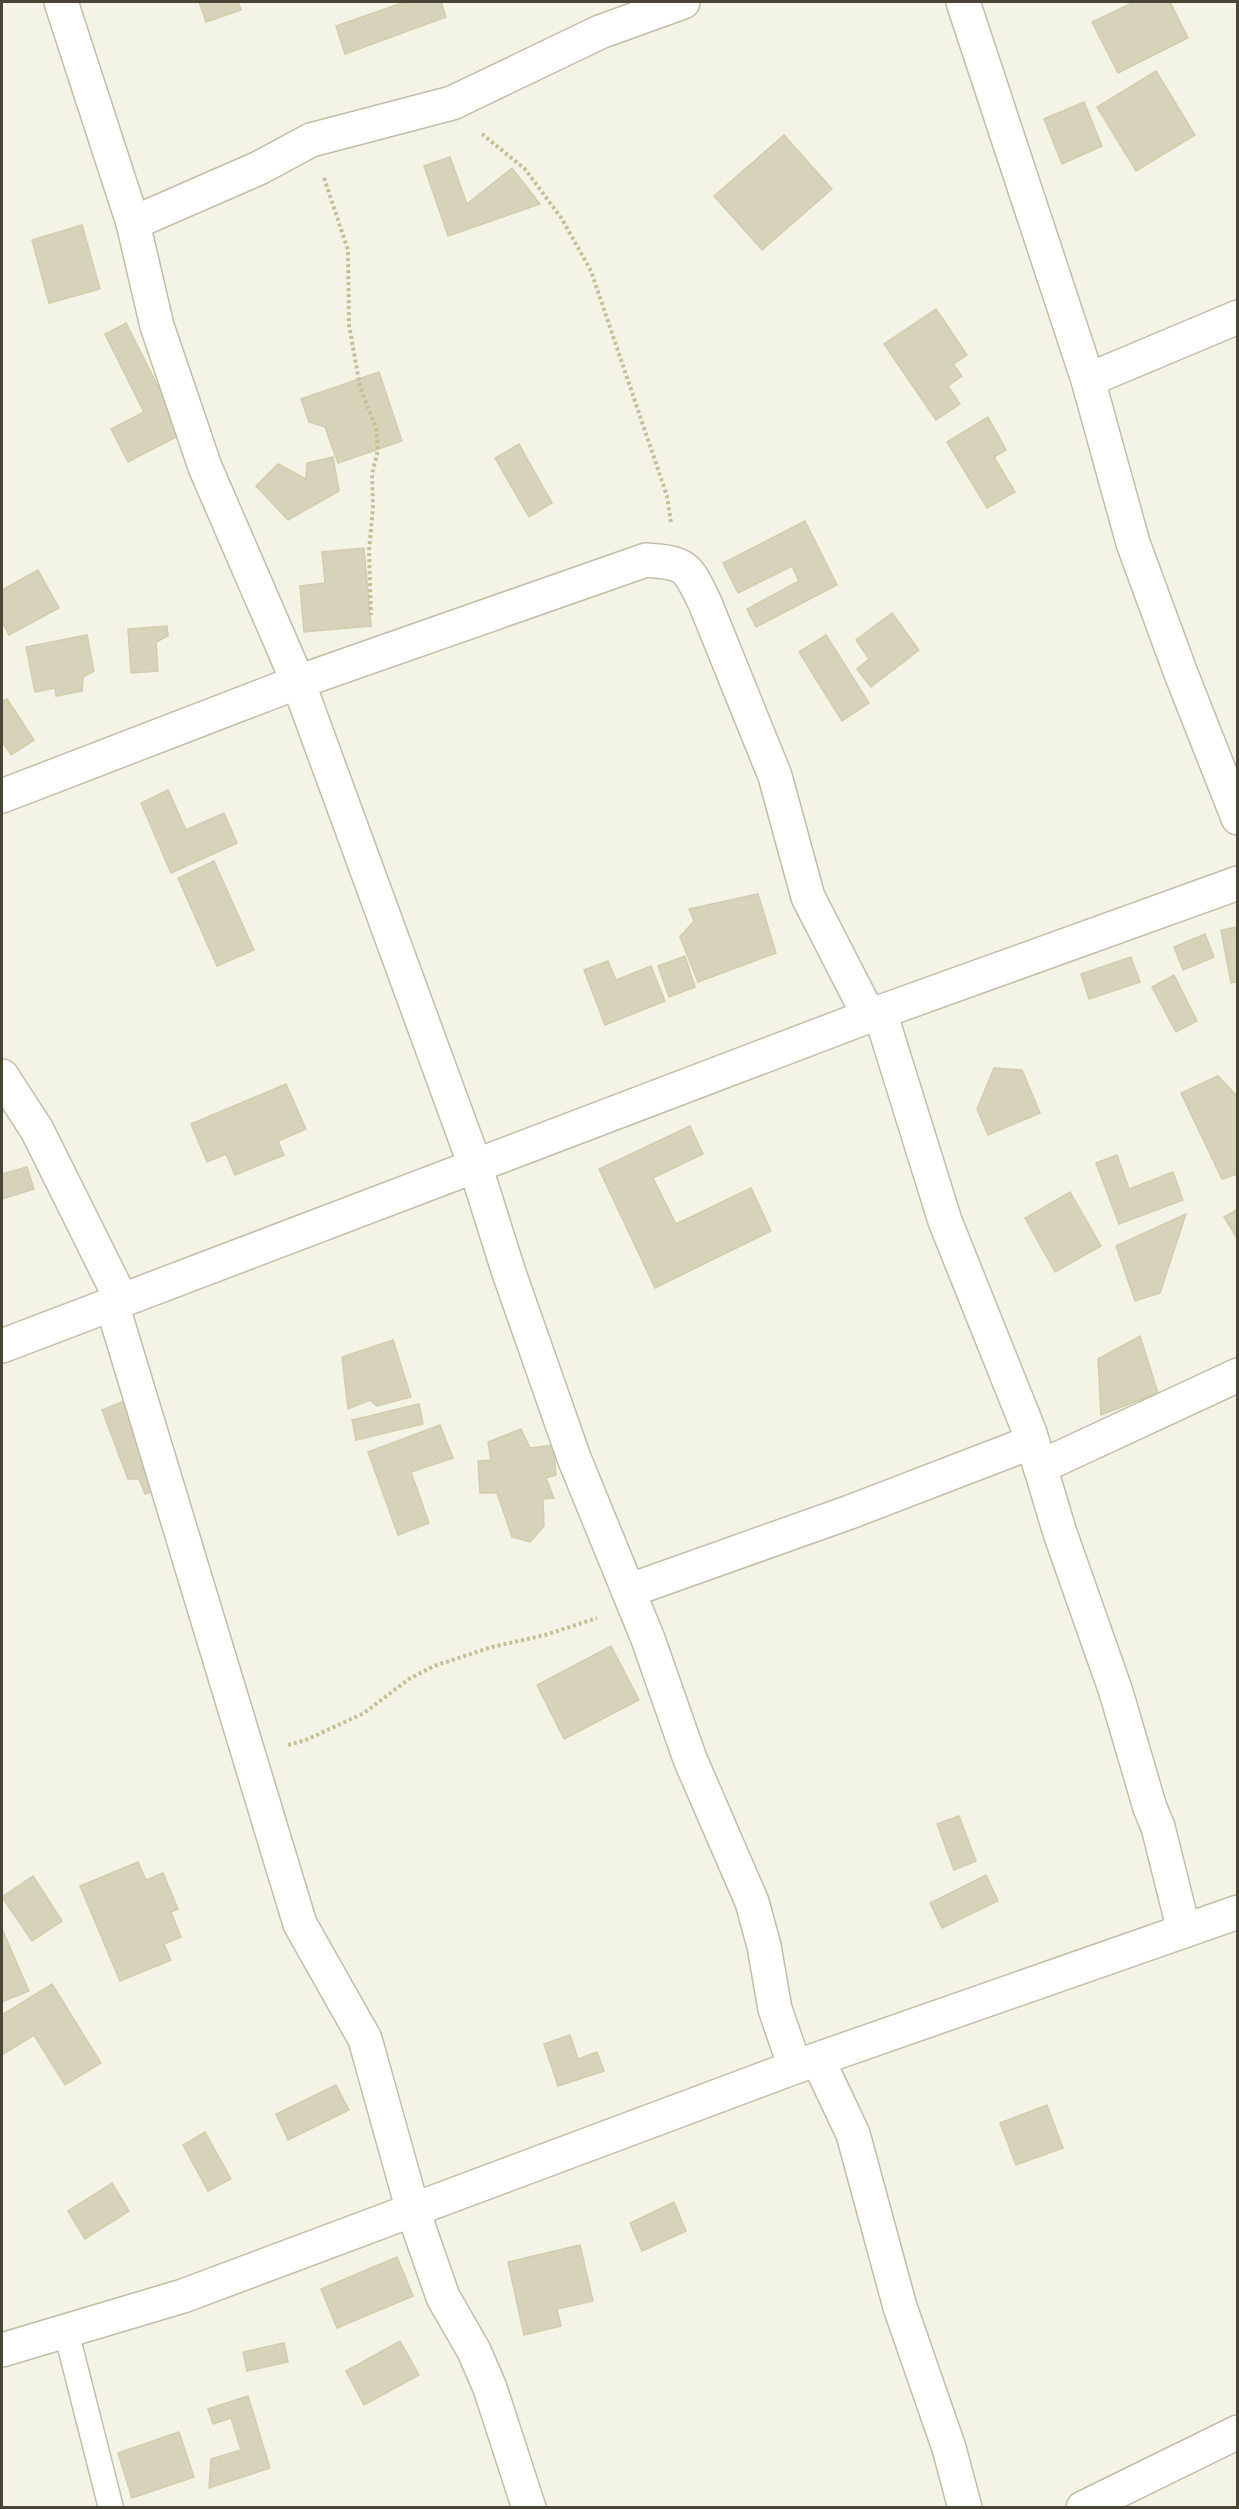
<svg xmlns="http://www.w3.org/2000/svg" width="1239" height="2509" viewBox="0 0 1239 2509" font-family="Jost,sans-serif">
<style>
.building{fill:#d7d3ba;stroke:#d3cdad;stroke-width:1.5}
.lines{fill:none;stroke-linecap:round;stroke-linejoin:round}
.service-casing{stroke:#c1bea8;stroke-width:27}
.minor-casing{stroke:#c1bea8;stroke-width:36}
.path{stroke:#c4bf97;stroke-width:4;stroke-dasharray:3 3;stroke-linecap:butt}
.service{stroke:#fff;stroke-width:24}
.minor{stroke:#fff;stroke-width:33}
</style>
<rect width="100%" height="100%" fill="#f4f4e6"/>
<g class="building">
<polygon points="199,2 238,2 241,10 206,22"/>
<polygon points="405,2 441,2 446,17 345,54 336,26"/>
<polygon points="1134,2 1170,2 1188,38 1118,73 1092,22"/>
<polygon points="1156,71 1195,135 1136,171 1097,107"/>
<polygon points="1084,102 1102,146 1062,164 1044,119"/>
<polygon points="784,135 832,189 762,250 714,196"/>
<polygon points="450,157 467,204 512,168 540,204 448,236 424,166"/>
<polygon points="82,225 100,289 49,303 32,240"/>
<polygon points="936,309 967,355 953,364 962,376 948,386 960,404 936,420 884,344"/>
<polygon points="126,323 182,434 128,462 111,429 144,412 105,334"/>
<polygon points="379,372 402,441 338,463 325,427 309,422 301,399"/>
<polygon points="988,417 1006,450 994,457 1015,492 987,508 947,442"/>
<polygon points="519,444 552,503 529,517 495,458"/>
<polygon points="333,457 339,491 288,520 256,486 278,464 306,479 307,463"/>
<polygon points="805,521 837,585 756,627 747,609 799,581 792,566 738,593 723,563"/>
<polygon points="364,548 371,626 304,632 300,586 325,583 322,552"/>
<polygon points="38,570 59,608 9,635 2,621 2,590"/>
<polygon points="892,613 919,650 871,687 857,669 869,659 856,640"/>
<polygon points="167,626 168,636 156,642 158,671 131,673 128,629"/>
<polygon points="87,635 94,671 83,677 82,691 56,696 55,688 35,692 26,647"/>
<polygon points="826,635 869,703 842,721 799,652"/>
<polygon points="7,699 34,740 11,755 2,741 2,701"/>
<polygon points="168,790 186,830 224,813 237,843 171,873 141,803"/>
<polygon points="214,861 254,950 217,966 178,878"/>
<polygon points="758,894 776,953 698,982 680,937 694,921 689,909"/>
<polygon points="1238,927 1238,982 1231,983 1221,930"/>
<polygon points="1205,934 1214,957 1183,970 1174,947"/>
<polygon points="685,956 695,987 669,997 658,966"/>
<polygon points="1131,957 1140,982 1089,999 1081,974"/>
<polygon points="608,961 616,980 651,966 665,1001 605,1025 584,970"/>
<polygon points="1174,975 1197,1021 1176,1032 1152,987"/>
<polygon points="994,1068 1022,1070 1040,1113 988,1135 977,1109"/>
<polygon points="1218,1076 1238,1097 1238,1174 1222,1179 1181,1093"/>
<polygon points="286,1084 306,1129 278,1141 284,1155 235,1175 226,1154 207,1162 191,1124"/>
<polygon points="690,1126 703,1154 653,1178 676,1224 751,1188 771,1231 655,1288 599,1169"/>
<polygon points="1117,1155 1129,1189 1173,1172 1183,1200 1119,1224 1096,1163"/>
<polygon points="27,1167 34,1189 2,1199 2,1174"/>
<polygon points="1070,1192 1101,1246 1055,1272 1025,1218"/>
<polygon points="1238,1209 1238,1240 1224,1217"/>
<polygon points="1186,1214 1160,1293 1135,1301 1116,1246"/>
<polygon points="1140,1336 1158,1393 1101,1415 1098,1359"/>
<polygon points="393,1340 411,1397 377,1406 370,1400 348,1409 342,1357"/>
<polygon points="127,1400 161,1488 145,1494 139,1479 128,1479 102,1410"/>
<polygon points="419,1404 423,1424 356,1440 352,1420"/>
<polygon points="440,1425 453,1458 411,1472 429,1523 398,1535 368,1452"/>
<polygon points="521,1429 530,1448 553,1445 556,1475 546,1478 554,1498 543,1499 544,1526 530,1542 512,1537 497,1493 480,1493 478,1461 491,1460 488,1442"/>
<polygon points="611,1646 639,1700 564,1739 537,1685"/>
<polygon points="959,1816 976,1861 954,1870 937,1824"/>
<polygon points="138,1862 146,1880 163,1873 178,1909 171,1912 181,1937 164,1944 171,1960 120,1981 80,1886"/>
<polygon points="986,1875 998,1901 942,1928 930,1903"/>
<polygon points="33,1876 62,1921 32,1941 2,1897"/>
<polygon points="2,1929 29,1991 2,2002"/>
<polygon points="52,1984 101,2063 65,2085 34,2035 2,2055 2,2015"/>
<polygon points="570,2035 578,2059 597,2052 604,2071 558,2086 544,2044"/>
<polygon points="336,2085 349,2110 288,2140 276,2114"/>
<polygon points="1047,2105 1063,2148 1016,2165 1000,2123"/>
<polygon points="205,2132 231,2179 208,2191 183,2145"/>
<polygon points="112,2183 129,2211 85,2239 68,2211"/>
<polygon points="674,2202 686,2231 642,2251 630,2223"/>
<polygon points="580,2245 593,2301 557,2309 561,2326 524,2335 508,2262"/>
<polygon points="397,2257 413,2296 337,2328 321,2289"/>
<polygon points="400,2341 419,2375 364,2405 346,2371"/>
<polygon points="284,2343 288,2362 247,2371 243,2352"/>
<polygon points="248,2396 270,2468 209,2488 211,2459 241,2450 231,2418 213,2424 208,2409"/>
<polygon points="179,2432 194,2477 132,2498 118,2453"/>
</g>
<g class="lines">
<g class="service-casing">
<polyline id="service" points="66,2331 111,2508"/>
</g>
<g class="minor-casing">
<g id="minor">
<polyline points="61,2 133,223 157,326 205,467 298,682 475,1165 508,1270 574,1458 648,1639 690,1759 752,1902 764,1946 775,2009 795,2067"/>
<polyline points="963,2 1088,380 1133,543 1180,671 1238,818"/>
<polyline points="133,223 259,168 311,140 452,103 600,32 683,2"/>
<polyline points="1088,380 1238,317"/>
<path d="M 2,796 L 298,682 L 646,560 C 687,563 687,566 705,603 L 775,776 L 808,897 L 869,1016"/>
<polyline points="880,1012 945,1221 1030,1433 1060,1533 1116,1692 1150,1808 1158,1827 1184,1931"/>
<polyline points="2,1076 37,1130 122,1301"/>
<polyline points="112,1304 300,1924 365,2039 413,2211 443,2297 474,2351 490,2388 529,2508"/>
<polyline points="2,1346 869,1016 1238,883"/>
<polyline points="1040,1467 1238,1375"/>
<polyline points="628,1591 850,1512 1032,1442"/>
<polyline points="818,2060 853,2134 900,2307 949,2448 965,2508"/>
<polyline points="2,2350 183,2296 795,2067 1238,1912"/>
<polyline points="1083,2508 1238,2432"/>
</g>
</g>
<g class="path">
<polyline points="482,134 525,169 562,219 591,271 667,496 671,523"/>
<polyline points="324,178 348,250 349,325 360,387 376,428 378,450 372,474 373,508 369,551 371,615"/>
<polyline points="288,1745 306,1740 364,1713 409,1679 434,1666 492,1647 545,1635 597,1618"/>
</g>
<use href="#service" class="service"/>
<use href="#minor" class="minor"/>
</g>
<rect width="1239" height="2509" fill="none" stroke="#484534" stroke-width="6"/>
</svg>
